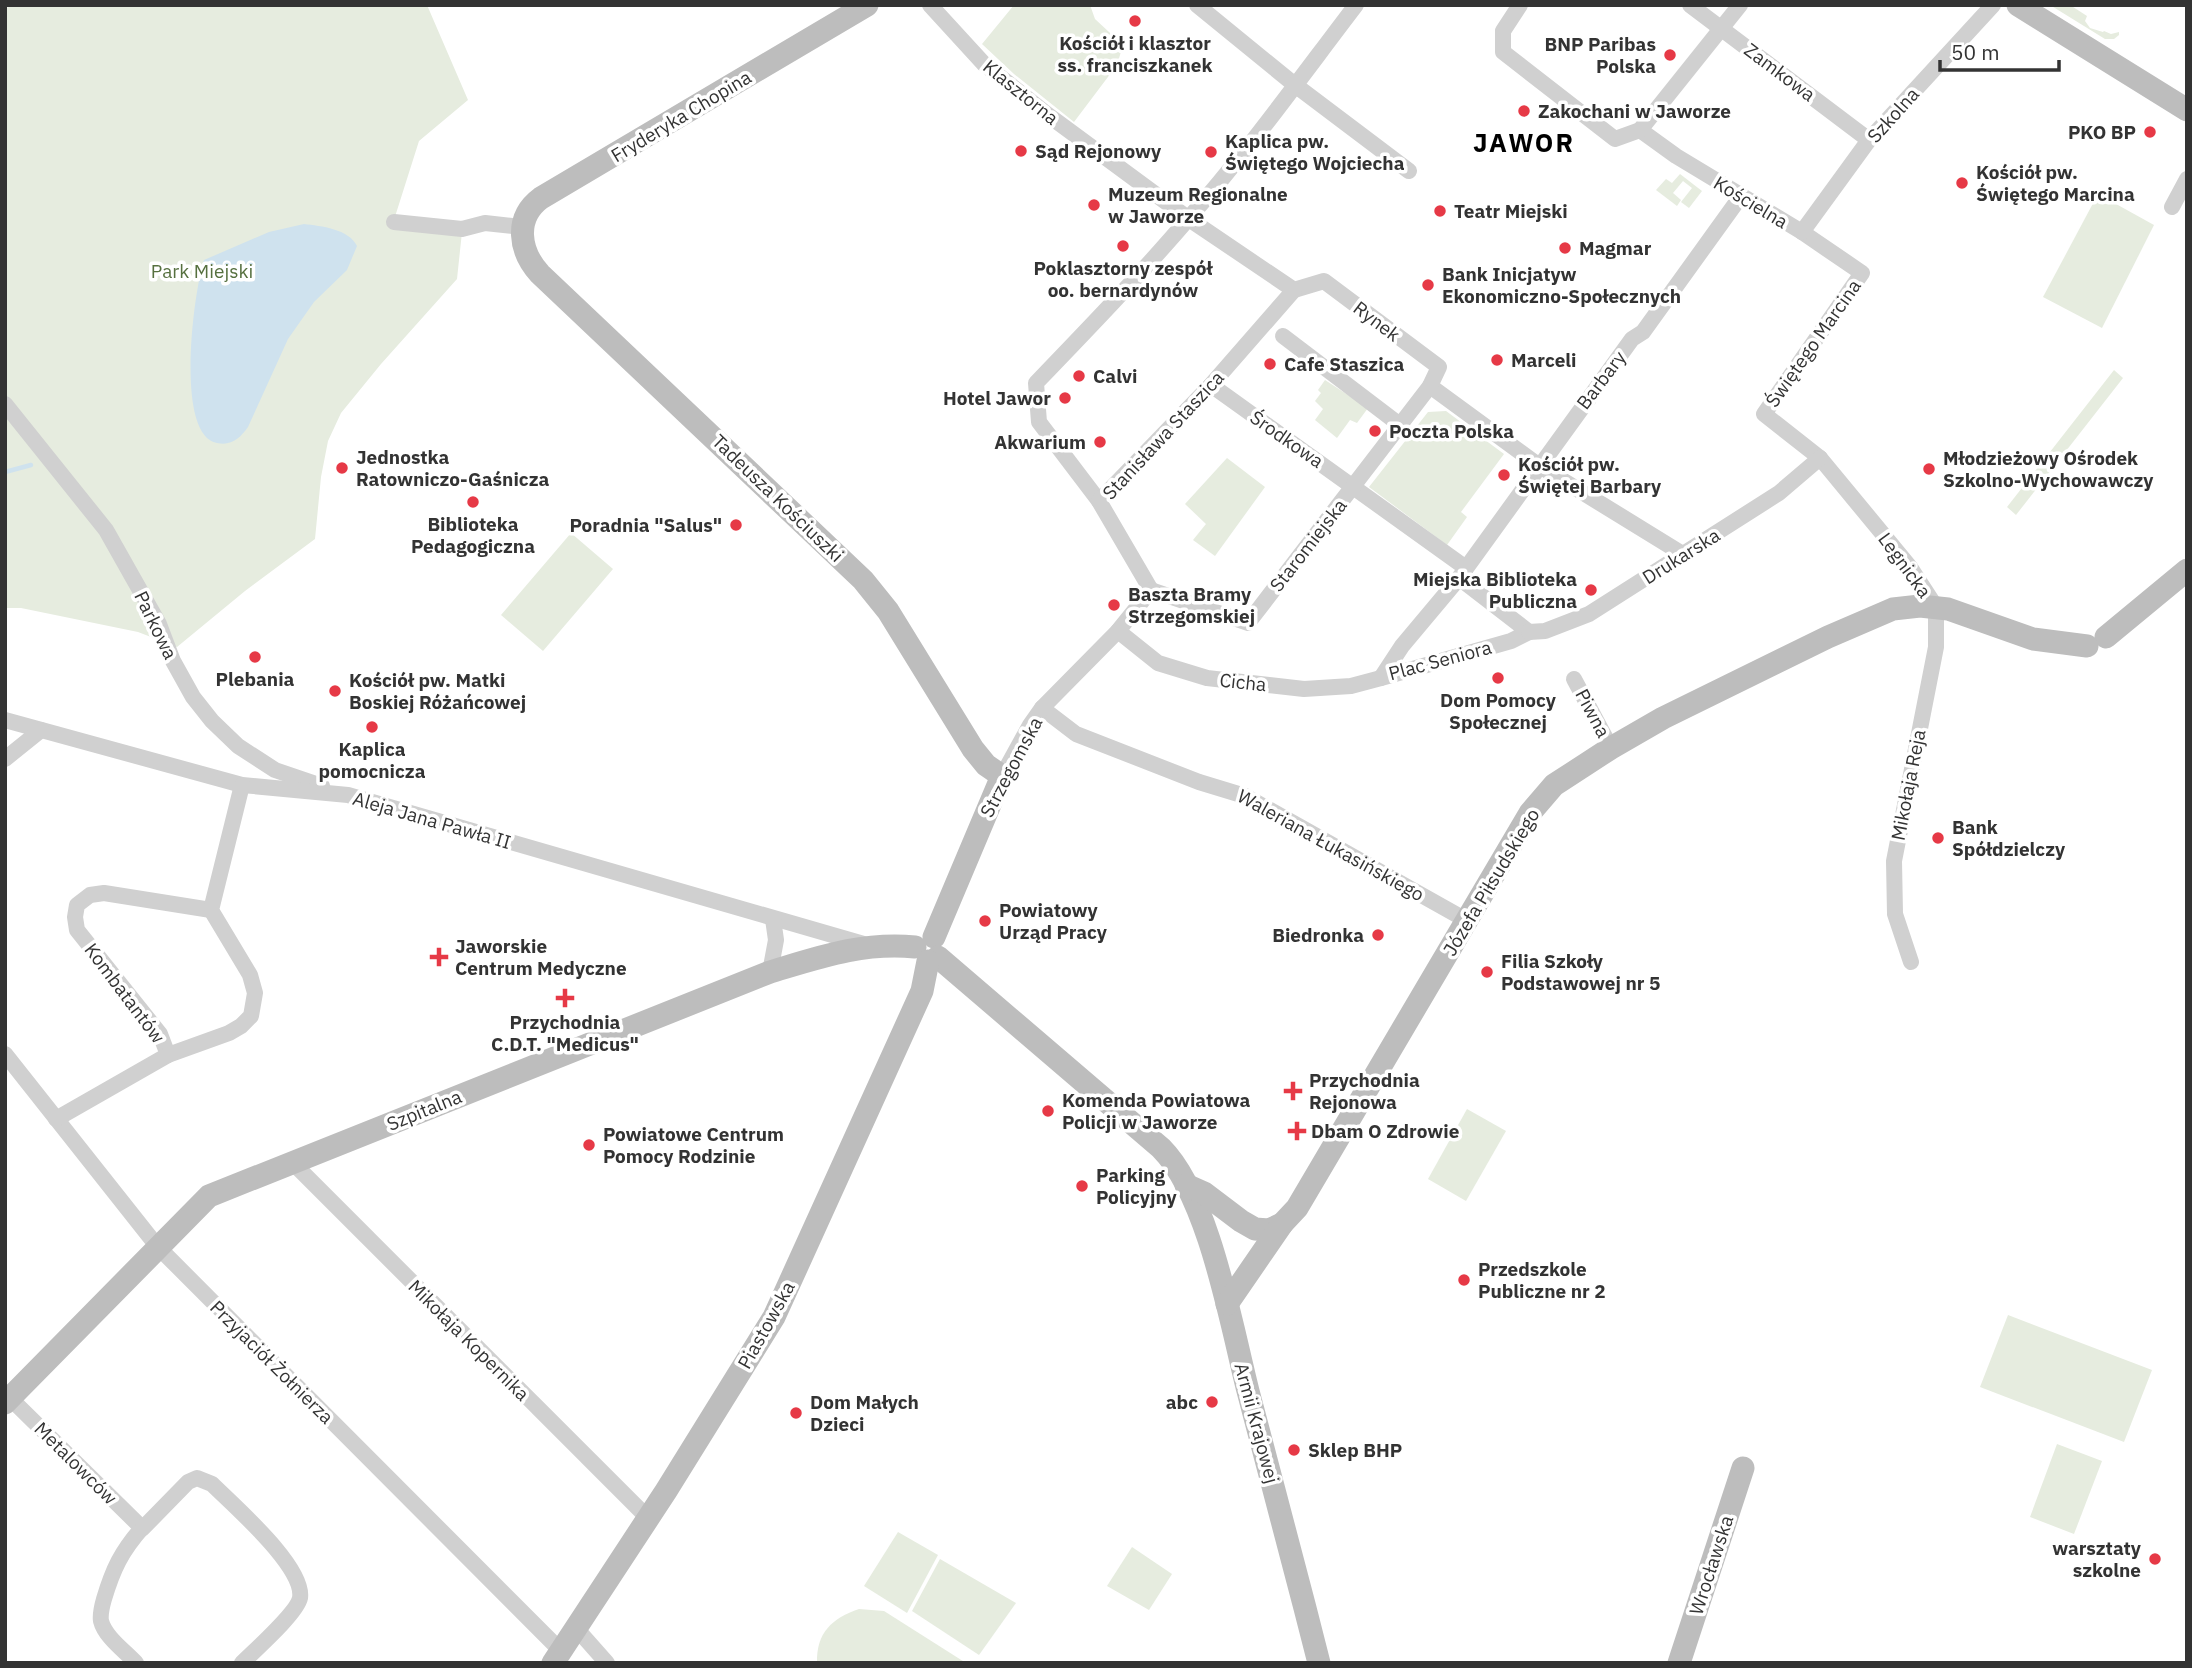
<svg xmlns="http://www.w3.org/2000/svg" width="2192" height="1668" viewBox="0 0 2192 1668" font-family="'IBM Plex Sans',sans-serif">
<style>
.green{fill:#e6ecdf}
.water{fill:#cfe2ee}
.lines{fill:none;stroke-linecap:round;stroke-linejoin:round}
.stream{stroke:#cfe2ee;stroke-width:4.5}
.street{stroke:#d0d0d0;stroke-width:16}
.secondary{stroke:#bdbdbd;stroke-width:23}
.poi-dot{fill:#e63946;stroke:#fff;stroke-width:2.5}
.labels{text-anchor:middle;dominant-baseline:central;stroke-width:7;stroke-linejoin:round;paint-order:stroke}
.poi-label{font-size:19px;font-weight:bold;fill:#333;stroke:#fff;text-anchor:start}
.street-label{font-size:19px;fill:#333;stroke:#fff}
.park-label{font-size:19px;fill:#56703f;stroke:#fff}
.district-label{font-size:26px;font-weight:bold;letter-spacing:2px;fill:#000;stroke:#fff}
</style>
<rect width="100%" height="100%" fill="#fff"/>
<g class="green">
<polygon points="17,5 427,5 468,100 419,141 393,223 462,232 457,279 381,364 341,413 328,441 321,477 315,539 245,591 177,647 138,632 21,608 5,608 5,8"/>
<polygon points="1014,5 1090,5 1095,19 1123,45 1117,65 1074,122 1014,74 982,44"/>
<polygon points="2050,5 2070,5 2087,16 2085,21 2090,28 2103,32 2104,31 2111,34 2119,32 2119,35 2114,39 2105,39"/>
<polygon points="1680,174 1702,191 1689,208 1681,202 1692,188 1683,181 1673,193 1681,200 1677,206 1656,190 1666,179 1672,183"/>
<polygon points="2098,194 2154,225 2102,328 2043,297"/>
<polygon points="2114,370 2123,378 2016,515 2007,507"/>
<polygon points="1325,380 1368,408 1357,423 1350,420 1337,438 1315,420 1323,409 1315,401 1321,393 1318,390"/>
<polygon points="1446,411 1504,454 1461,512 1467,517 1447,545 1369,487 1428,412"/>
<polygon points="1227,458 1265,487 1215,556 1193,540 1206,524 1185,504"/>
<polygon points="571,533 613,569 543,651 501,615"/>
<polygon points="1467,1109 1506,1131 1466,1201 1428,1179"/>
<polygon points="2008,1315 2152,1370 2124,1442 1980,1387"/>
<polygon points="2057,1444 2102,1461 2074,1534 2030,1517"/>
<polygon points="898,1532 938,1555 907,1613 864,1586"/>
<polygon points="1132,1547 1172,1574 1149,1610 1107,1586"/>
<polygon points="940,1559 1016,1603 979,1655 912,1611"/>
<path d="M 859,1609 L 884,1611 L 966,1663 L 817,1663 C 816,1633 832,1618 859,1609 Z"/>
</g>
<path class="water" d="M 304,224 C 321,226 349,229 357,246 L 347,270 L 314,302 L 288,339 L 248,427 C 240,438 232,446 217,443 C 174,435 194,290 204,260 L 269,232 Z"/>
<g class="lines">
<polyline class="stream" points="5,472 31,465"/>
<g class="street">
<polyline points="930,5 984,64 1048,115 1189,219 1294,290"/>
<polyline points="1197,5 1295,85 1409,171"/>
<polyline points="1520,5 1503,31 1503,52 1615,139 1640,130"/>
<polyline points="1690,5 1869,140"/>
<polyline points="1640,130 1676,156 1802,232 1862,273 1764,414 1820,458 1910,567 1936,607 1936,647 1894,861 1895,914 1911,962"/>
<polyline points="1640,130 1740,5"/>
<polyline points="2172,207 2187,179"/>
<polyline points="394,222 462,229 485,223 522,227"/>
<polyline points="1802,232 1869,140 1993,5"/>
<polyline points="1283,336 1400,425"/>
<polyline points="1211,385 1466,568"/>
<polyline points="1430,386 1538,465 1681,553"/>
<polyline points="5,404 106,530 159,624 173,661 193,697 212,721 238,746 275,770 322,786"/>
<path d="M 1099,501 L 1039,422 L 1036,383 C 1088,329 1140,275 1188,219 C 1248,151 1301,77 1356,5"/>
<polyline points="1459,578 1529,632 1511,641 1381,678 1402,646 1459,578 1632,339 1643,332 1741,196"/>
<polyline points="1151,590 1248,623 1430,386 1439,367 1324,281 1294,290"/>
<polyline points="1151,590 1099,501 1211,385 1294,290"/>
<polyline points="1118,631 1158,663 1207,678 1304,689 1351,686 1381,678"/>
<polyline points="1529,632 1545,631 1589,614 1779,493 1820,458"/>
<polyline points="1574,679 1611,748"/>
<polyline points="1042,708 1076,734 1199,782 1245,796 1466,920"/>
<polyline points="5,720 242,785 348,795 867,945"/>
<polyline points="5,759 41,730"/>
<polyline points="1002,776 1030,725 1042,708 1118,631 1151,590"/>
<polyline points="770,972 776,940 773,919"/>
<polyline points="5,1054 157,1246 561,1651"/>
<polyline points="168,1055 160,1034 77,930 75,917 77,905 90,895 104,893 211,910"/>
<polyline points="56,1119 168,1055 229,1033 241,1026 251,1016 255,993 250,975 211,910 242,785"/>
<polyline points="292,1162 648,1518"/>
<path d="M 10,1398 L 142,1528 C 121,1552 113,1569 104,1599 C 102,1606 100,1615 101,1621 C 105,1637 125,1651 136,1663"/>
<path d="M 142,1529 L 188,1482 L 197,1478 L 212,1484 C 234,1506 305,1567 300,1598 C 297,1613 255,1650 242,1663"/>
<polyline points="576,1628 607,1663"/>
</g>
<g class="secondary">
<path d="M 867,5 L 541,198 C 514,218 519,251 540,274 L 863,580 L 888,611 L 973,749 L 986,765 L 1002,776 L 934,937"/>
<polyline points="2018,5 2187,110"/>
<polyline points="2106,637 2187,570"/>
<path d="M 938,957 L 1161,1148 C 1209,1196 1231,1324 1248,1391 C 1272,1481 1296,1572 1319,1663"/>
<polyline points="1186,1185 1204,1193 1241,1221 1255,1229 1269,1230 1282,1224"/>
<polyline points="1227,1304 1282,1224 1297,1208 1530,813 1554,785 1611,748 1663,718 1828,637 1893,609 1920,606 1948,609 2033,639 2087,646"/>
<path d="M 5,1403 L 209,1196 L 770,972 C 820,957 862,942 915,947"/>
<polyline points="553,1663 666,1491 774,1317 922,991 928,961"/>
<polyline points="1679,1663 1743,1468"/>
</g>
</g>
<g class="poi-dot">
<circle cx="1135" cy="21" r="7"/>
<circle cx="1670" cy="55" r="7"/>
<circle cx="1524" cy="111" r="7"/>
<circle cx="2150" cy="132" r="7"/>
<circle cx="1021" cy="151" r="7"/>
<circle cx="1211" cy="152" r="7"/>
<circle cx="1962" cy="183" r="7"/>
<circle cx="1094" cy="205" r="7"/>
<circle cx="1440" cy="211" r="7"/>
<circle cx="1123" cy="246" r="7"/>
<circle cx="1565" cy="248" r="7"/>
<circle cx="1428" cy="285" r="7"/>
<circle cx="1497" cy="360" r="7"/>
<circle cx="1270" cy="364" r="7"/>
<circle cx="1079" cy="376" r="7"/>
<circle cx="1065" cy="398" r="7"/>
<circle cx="1375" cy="431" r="7"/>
<circle cx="1100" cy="442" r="7"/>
<circle cx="342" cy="468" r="7"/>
<circle cx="1929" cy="469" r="7"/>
<circle cx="1504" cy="475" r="7"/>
<circle cx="473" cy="502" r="7"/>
<circle cx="736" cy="525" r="7"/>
<circle cx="1591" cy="590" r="7"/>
<circle cx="1114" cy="605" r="7"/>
<circle cx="255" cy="657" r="7"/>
<circle cx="1498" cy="678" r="7"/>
<circle cx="335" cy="691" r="7"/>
<circle cx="372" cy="727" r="7"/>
<circle cx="1938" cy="838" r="7"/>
<circle cx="985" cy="921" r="7"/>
<circle cx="1378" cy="935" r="7"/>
<path d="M435.5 946.5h7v7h7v7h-7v7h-7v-7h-7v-7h7z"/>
<circle cx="1487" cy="972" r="7"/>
<path d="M561.5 987.5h7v7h7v7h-7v7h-7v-7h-7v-7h7z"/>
<path d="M1289.5 1080.5h7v7h7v7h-7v7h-7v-7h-7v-7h7z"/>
<circle cx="1048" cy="1111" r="7"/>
<path d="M1293.5 1120.5h7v7h7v7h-7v7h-7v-7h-7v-7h7z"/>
<circle cx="589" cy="1145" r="7"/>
<circle cx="1082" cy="1186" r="7"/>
<circle cx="1464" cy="1280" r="7"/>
<circle cx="1212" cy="1402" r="7"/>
<circle cx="796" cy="1413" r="7"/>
<circle cx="1294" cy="1450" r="7"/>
<circle cx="2155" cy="1559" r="7"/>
</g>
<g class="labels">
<g class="poi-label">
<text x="1135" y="43" text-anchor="middle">Kościół i klasztor<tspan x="1135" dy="22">ss. franciszkanek</tspan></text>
<text x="1656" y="44" text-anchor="end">BNP Paribas<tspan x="1656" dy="22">Polska</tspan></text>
<text x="1538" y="111">Zakochani w Jaworze</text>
<text x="2136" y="132" text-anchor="end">PKO BP</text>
<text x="1225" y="141">Kaplica pw.<tspan x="1225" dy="22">Świętego Wojciecha</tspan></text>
<text x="1035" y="151">Sąd Rejonowy</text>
<text x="1976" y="172">Kościół pw.<tspan x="1976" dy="22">Świętego Marcina</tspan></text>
<text x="1108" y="194">Muzeum Regionalne<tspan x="1108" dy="22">w Jaworze</tspan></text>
<text x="1454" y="211">Teatr Miejski</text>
<text x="1579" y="248">Magmar</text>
<text x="1123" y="268" text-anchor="middle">Poklasztorny zespół<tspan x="1123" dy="22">oo. bernardynów</tspan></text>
<text x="1442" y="274">Bank Inicjatyw<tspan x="1442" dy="22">Ekonomiczno-Społecznych</tspan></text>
<text x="1511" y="360">Marceli</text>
<text x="1284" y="364">Cafe Staszica</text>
<text x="1093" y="376">Calvi</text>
<text x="1051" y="398" text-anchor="end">Hotel Jawor</text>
<text x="1389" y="431">Poczta Polska</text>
<text x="1086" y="442" text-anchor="end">Akwarium</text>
<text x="356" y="457">Jednostka<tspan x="356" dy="22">Ratowniczo-Gaśnicza</tspan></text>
<text x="1943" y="458">Młodzieżowy Ośrodek<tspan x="1943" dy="22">Szkolno-Wychowawczy</tspan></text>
<text x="1518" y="464">Kościół pw.<tspan x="1518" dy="22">Świętej Barbary</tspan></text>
<text x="473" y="524" text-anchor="middle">Biblioteka<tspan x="473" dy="22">Pedagogiczna</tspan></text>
<text x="722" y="525" text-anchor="end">Poradnia "Salus"</text>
<text x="1577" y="579" text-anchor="end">Miejska Biblioteka<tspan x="1577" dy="22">Publiczna</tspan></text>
<text x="1128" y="594">Baszta Bramy<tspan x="1128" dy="22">Strzegomskiej</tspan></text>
<text x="255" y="679" text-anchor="middle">Plebania</text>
<text x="349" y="680">Kościół pw. Matki<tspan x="349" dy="22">Boskiej Różańcowej</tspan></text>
<text x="1498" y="700" text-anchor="middle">Dom Pomocy<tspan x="1498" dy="22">Społecznej</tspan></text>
<text x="372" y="749" text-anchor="middle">Kaplica<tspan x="372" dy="22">pomocnicza</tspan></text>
<text x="1952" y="827">Bank<tspan x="1952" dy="22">Spółdzielczy</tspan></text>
<text x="999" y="910">Powiatowy<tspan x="999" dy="22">Urząd Pracy</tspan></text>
<text x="1364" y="935" text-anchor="end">Biedronka</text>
<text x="455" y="946">Jaworskie<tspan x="455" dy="22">Centrum Medyczne</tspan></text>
<text x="1501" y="961">Filia Szkoły<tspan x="1501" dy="22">Podstawowej nr 5</tspan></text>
<text x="565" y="1022" text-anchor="middle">Przychodnia<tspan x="565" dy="22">C.D.T. "Medicus"</tspan></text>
<text x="1309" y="1080">Przychodnia<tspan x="1309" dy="22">Rejonowa</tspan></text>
<text x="1062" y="1100">Komenda Powiatowa<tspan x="1062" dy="22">Policji w Jaworze</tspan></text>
<text x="1311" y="1131">Dbam O Zdrowie</text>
<text x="603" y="1134">Powiatowe Centrum<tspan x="603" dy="22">Pomocy Rodzinie</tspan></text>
<text x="1096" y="1175">Parking<tspan x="1096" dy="22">Policyjny</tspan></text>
<text x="1478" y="1269">Przedszkole<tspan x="1478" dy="22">Publiczne nr 2</tspan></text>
<text x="810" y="1402">Dom Małych<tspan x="810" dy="22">Dzieci</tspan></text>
<text x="1198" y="1402" text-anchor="end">abc</text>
<text x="1308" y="1450">Sklep BHP</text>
<text x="2141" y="1548" text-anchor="end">warsztaty<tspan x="2141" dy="22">szkolne</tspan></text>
</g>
<g class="street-label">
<text transform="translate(1780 72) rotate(37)">Zamkowa</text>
<text transform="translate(1021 92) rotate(39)">Klasztorna</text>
<text transform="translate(1893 115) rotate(-48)">Szkolna</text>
<text transform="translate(681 116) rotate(-31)">Fryderyka Chopina</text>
<text transform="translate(1751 202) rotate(31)">Kościelna</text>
<text transform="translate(1377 321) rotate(37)">Rynek</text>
<text transform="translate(1813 343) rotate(-55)">Świętego Marcina</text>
<text transform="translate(1601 380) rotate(-53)">Barbary</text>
<text transform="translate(1163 435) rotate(-47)">Stanisława Staszica</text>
<text transform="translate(1287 439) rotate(35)">Środkowa</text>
<text transform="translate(778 498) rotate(44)">Tadeusza Kościuszki</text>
<text transform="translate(1308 545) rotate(-52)">Staromiejska</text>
<text transform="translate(1681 556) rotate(-32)">Drukarska</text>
<text transform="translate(1905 565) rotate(54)">Legnicka</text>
<text transform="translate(156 625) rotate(64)">Parkowa</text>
<text transform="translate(1440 660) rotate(-15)">Plac Seniora</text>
<text transform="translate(1243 682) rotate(6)">Cicha</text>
<text transform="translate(1593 713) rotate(62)">Piwna</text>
<text transform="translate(1011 767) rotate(-62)">Strzegomska</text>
<text transform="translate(1908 785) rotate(-79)">Mikołaja Reja</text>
<text transform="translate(432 820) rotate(16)">Aleja Jana Pawła II</text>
<text transform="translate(1331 845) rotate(29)">Waleriana Łukasińskiego</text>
<text transform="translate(1491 882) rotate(-59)">Józefa Piłsudskiego</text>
<text transform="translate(125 993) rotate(53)">Kombatantów</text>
<text transform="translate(424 1110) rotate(-22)">Szpitalna</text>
<text transform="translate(766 1325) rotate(-61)">Piastowska</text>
<text transform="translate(469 1340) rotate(45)">Mikołaja Kopernika</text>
<text transform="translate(272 1362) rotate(45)">Przyjaciół Żołnierza</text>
<text transform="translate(1257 1423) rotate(75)">Armii Krajowej</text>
<text transform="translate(76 1463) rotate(45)">Metalowców</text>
<text transform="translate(1711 1565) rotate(-72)">Wrocławska</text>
</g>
<g class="park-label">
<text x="202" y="271">Park Miejski</text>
</g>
<g class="district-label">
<text x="1524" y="142">JAWOR</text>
</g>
</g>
<rect width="2192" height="1668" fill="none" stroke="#333333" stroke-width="14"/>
<path d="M1940 60v10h119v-10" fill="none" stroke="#333333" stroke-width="3.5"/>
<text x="1951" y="60" font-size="21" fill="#333333" stroke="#ffffff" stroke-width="5" paint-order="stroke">50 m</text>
</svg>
